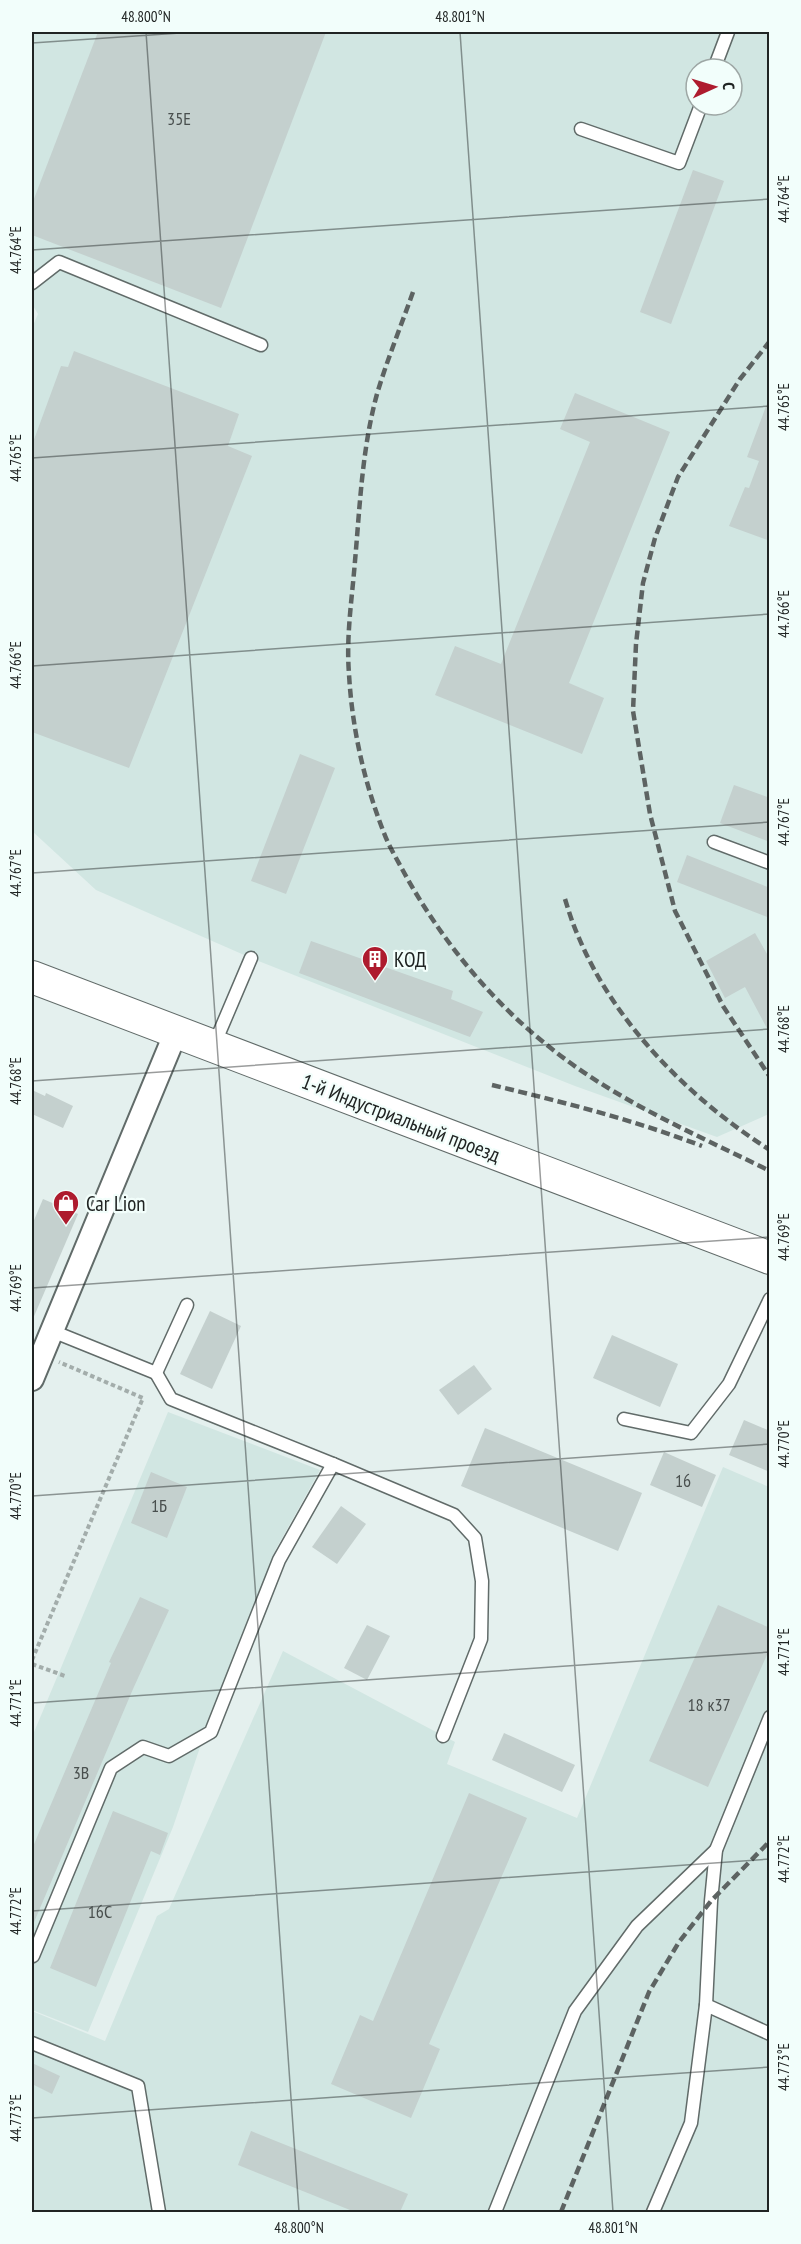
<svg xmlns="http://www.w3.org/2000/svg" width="801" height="2244" viewBox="0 0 801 2244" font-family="'PT Sans Narrow',sans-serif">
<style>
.built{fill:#d1e6e2;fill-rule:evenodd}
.building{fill:#c4d0ce}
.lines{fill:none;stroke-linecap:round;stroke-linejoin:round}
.lane-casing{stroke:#616b69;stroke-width:15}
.street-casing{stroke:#616b69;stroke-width:26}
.secondary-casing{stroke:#616b69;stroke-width:34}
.path{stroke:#a3adab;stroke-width:4;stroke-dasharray:4.5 3;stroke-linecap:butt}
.lane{stroke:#fff;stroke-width:12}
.street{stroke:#fff;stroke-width:22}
.secondary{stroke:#fff;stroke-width:32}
.rail{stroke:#5d6362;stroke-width:4.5;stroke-dasharray:9 4.5;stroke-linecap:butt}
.ticks{fill:none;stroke:#202423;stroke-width:1.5;stroke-opacity:0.45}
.labels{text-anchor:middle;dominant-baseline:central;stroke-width:4.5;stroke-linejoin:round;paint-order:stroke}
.number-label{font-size:18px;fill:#494f4e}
.poi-label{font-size:21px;fill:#202423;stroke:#f2fefb;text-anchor:start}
.street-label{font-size:21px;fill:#202423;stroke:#f2fefb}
.neatline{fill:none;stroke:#202423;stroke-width:2}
.ticks-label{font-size:15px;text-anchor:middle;fill:#202423}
</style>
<rect width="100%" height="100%" fill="#e4f0ee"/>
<g class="built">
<path d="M 32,32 L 769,32 L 769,1114 L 717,1137 L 575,1086 L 251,958 L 96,890 L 32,831 L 32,328 L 38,314 L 32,304 ZM 696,69 L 732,69 L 732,105 L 696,105 Z"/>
<polygon points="168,1412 320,1470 276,1549 214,1706 173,1827 88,2032 32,2010 32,1737"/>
<polygon points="723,1467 769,1487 769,2212 32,2212 32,2011 105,2041 157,1916 169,1909 283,1651 455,1742 447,1764 577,1818"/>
</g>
<g class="building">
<polygon points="98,32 326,32 221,308 32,235 32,204"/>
<polygon points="693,170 724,181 671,324 640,312"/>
<polygon points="74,351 239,414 228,446 252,456 129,768 32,732 32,445 61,366 68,367"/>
<polygon points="575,393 670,432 569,683 604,698 582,754 435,695 455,646 501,664 590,442 560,429"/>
<polygon points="768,401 770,401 770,541 729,526 745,487 749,488 759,461 747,457"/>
<polygon points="300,754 335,768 286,894 251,881"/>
<polygon points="734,785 770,798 770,842 720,823"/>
<polygon points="687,855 770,888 770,918 677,882"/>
<polygon points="755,933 770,959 770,1034 745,987 725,998 706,961"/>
<polygon points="311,941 453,991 451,999 483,1012 470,1037 299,973"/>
<polygon points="32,1090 45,1096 46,1093 73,1106 63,1128 32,1114"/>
<polygon points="43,1199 78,1214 32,1321 32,1225"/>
<polygon points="210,1311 241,1326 212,1389 180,1374"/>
<polygon points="612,1335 678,1364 660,1407 593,1378"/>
<polygon points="474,1365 492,1389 458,1415 439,1390"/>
<polygon points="744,1420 770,1431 770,1472 729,1455"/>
<polygon points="485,1428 642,1493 618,1551 461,1486"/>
<polygon points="664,1452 716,1475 702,1507 650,1485"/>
<polygon points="151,1472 187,1487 167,1538 131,1523"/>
<polygon points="341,1506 366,1524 337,1564 312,1547"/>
<polygon points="140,1597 169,1610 133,1689 32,1927 32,1849 111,1663 109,1662"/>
<polygon points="718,1605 770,1628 770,1648 708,1787 649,1761"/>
<polygon points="367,1625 390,1636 367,1680 344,1668"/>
<polygon points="504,1733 575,1765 562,1792 492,1760"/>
<polygon points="469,1793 527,1818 429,2044 440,2049 411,2118 331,2084 360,2015 373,2021"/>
<polygon points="113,1811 168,1833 160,1855 151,1851 96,1987 50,1968"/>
<polygon points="32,2063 60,2076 52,2094 32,2084"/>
<polygon points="251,2131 408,2194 400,2212 355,2212 238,2165"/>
</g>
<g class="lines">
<g class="lane-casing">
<g id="lane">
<polyline points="714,69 728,32"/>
<polyline points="581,129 679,163 701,105"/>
<polyline points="32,283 59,262 261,345"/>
<polyline points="714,842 770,863"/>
<polyline points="214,1045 251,958"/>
<polyline points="52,1331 156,1373 187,1305"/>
<polyline points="624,1419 691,1433 729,1384 770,1299"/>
<polyline points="333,1464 454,1515 475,1538 482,1581 481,1639 443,1736"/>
<polyline points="33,1956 111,1768 143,1747 169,1756 211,1732 279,1560 333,1464 171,1399 156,1373"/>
<polyline points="706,2005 770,2034"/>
<polyline points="32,2043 138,2086 159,2212"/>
<polyline points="495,2212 575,2011 637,1926 716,1850"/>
<polyline points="653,2212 691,2123 706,2005 711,1901 716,1850 770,1717"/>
</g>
</g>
<g class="street-casing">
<polyline id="street" points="32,1379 176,1032"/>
</g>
<g class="secondary-casing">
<polyline id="secondary" points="32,977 770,1258"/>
</g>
<g class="path">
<polyline points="32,1660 143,1398 59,1362"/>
<polyline points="32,1664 65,1676"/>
</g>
<use href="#lane" class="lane"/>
<use href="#street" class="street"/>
<use href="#secondary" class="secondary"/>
<g class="rail">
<path d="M 413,292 C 401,326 387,360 377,394 C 362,449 360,505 355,561 C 352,599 346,636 349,674 C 352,728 364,782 384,833 C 388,844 395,856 401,867 C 438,936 490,1001 552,1049 C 617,1101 695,1134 770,1171"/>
<polyline points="770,341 740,379 678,477 655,538 643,583 636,644 633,711 650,814 675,911 723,1006 770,1077"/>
<path d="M 565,899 C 569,912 573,925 579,938 C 615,1024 691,1100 770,1150"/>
<path d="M 492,1085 C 563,1102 634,1120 702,1146"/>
<polyline points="561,2212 649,1992 679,1942 711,1901 770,1841"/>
</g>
</g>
<path class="ticks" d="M 146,32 L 299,2212M 460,32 L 613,2212M 32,43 L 195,32M 32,250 L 770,199M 32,458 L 770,406M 32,666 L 770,614M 32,873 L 770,822M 32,1081 L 770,1029M 32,1288 L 770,1237M 32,1496 L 770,1444M 32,1703 L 770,1652M 32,1911 L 770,1859M 32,2118 L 770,2067"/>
<defs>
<g id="building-pin" transform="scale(1.35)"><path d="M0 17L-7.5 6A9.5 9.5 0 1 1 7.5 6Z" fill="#ae1b2e" stroke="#f2fefb"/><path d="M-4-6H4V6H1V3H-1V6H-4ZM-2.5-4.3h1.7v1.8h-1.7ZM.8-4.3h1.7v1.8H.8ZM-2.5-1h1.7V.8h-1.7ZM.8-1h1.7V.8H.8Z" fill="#fff"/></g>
<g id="shop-pin" transform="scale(1.35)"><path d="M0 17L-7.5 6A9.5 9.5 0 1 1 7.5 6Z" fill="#ae1b2e" stroke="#f2fefb"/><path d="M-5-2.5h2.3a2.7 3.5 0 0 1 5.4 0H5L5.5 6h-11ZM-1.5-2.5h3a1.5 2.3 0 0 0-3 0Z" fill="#fff"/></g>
</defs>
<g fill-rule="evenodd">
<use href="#building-pin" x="375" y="959"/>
<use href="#shop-pin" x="66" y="1203"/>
</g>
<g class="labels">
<g class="number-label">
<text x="179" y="118">35Е</text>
<text x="683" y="1480">16</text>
<text x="159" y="1505">1Б</text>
<text x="709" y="1704">18 к37</text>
<text x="81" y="1772">3В</text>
<text x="100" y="1911">16С</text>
</g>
<g class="poi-label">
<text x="394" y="959">КОД</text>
<text x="86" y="1203">Car Lion</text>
</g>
<g class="street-label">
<text transform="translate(401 1118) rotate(21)">1-й Индустриальный проезд</text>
</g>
</g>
<rect width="801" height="2244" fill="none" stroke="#f2fefb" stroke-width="66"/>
<g transform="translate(714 87) rotate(86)"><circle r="28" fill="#f2fefb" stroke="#9ea7a5" stroke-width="1.5"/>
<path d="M0-4.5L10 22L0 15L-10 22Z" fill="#ae1b2e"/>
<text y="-9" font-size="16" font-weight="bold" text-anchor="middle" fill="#202423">С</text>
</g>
<rect x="33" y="33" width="735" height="2178" class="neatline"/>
<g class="ticks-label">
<text x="146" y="22">48.800°N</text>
<text x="460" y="22">48.801°N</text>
<text transform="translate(784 199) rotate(-90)" y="5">44.764°E</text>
<text transform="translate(16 250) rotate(-90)" y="5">44.764°E</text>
<text transform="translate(784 407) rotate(-90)" y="5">44.765°E</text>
<text transform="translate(16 458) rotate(-90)" y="5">44.765°E</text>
<text transform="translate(784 614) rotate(-90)" y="5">44.766°E</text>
<text transform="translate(16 665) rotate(-90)" y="5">44.766°E</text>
<text transform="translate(784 822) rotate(-90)" y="5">44.767°E</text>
<text transform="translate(16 873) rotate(-90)" y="5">44.767°E</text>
<text transform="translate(784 1029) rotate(-90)" y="5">44.768°E</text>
<text transform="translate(16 1081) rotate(-90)" y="5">44.768°E</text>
<text transform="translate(784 1237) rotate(-90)" y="5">44.769°E</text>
<text transform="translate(16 1288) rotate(-90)" y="5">44.769°E</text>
<text transform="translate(784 1444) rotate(-90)" y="5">44.770°E</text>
<text transform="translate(16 1496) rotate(-90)" y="5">44.770°E</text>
<text transform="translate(784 1652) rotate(-90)" y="5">44.771°E</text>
<text transform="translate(16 1703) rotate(-90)" y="5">44.771°E</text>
<text transform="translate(784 1859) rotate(-90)" y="5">44.772°E</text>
<text transform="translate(16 1911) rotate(-90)" y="5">44.772°E</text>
<text transform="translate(784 2067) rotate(-90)" y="5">44.773°E</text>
<text transform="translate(16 2118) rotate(-90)" y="5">44.773°E</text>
<text x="299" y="2233">48.800°N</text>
<text x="613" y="2233">48.801°N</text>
</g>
</svg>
